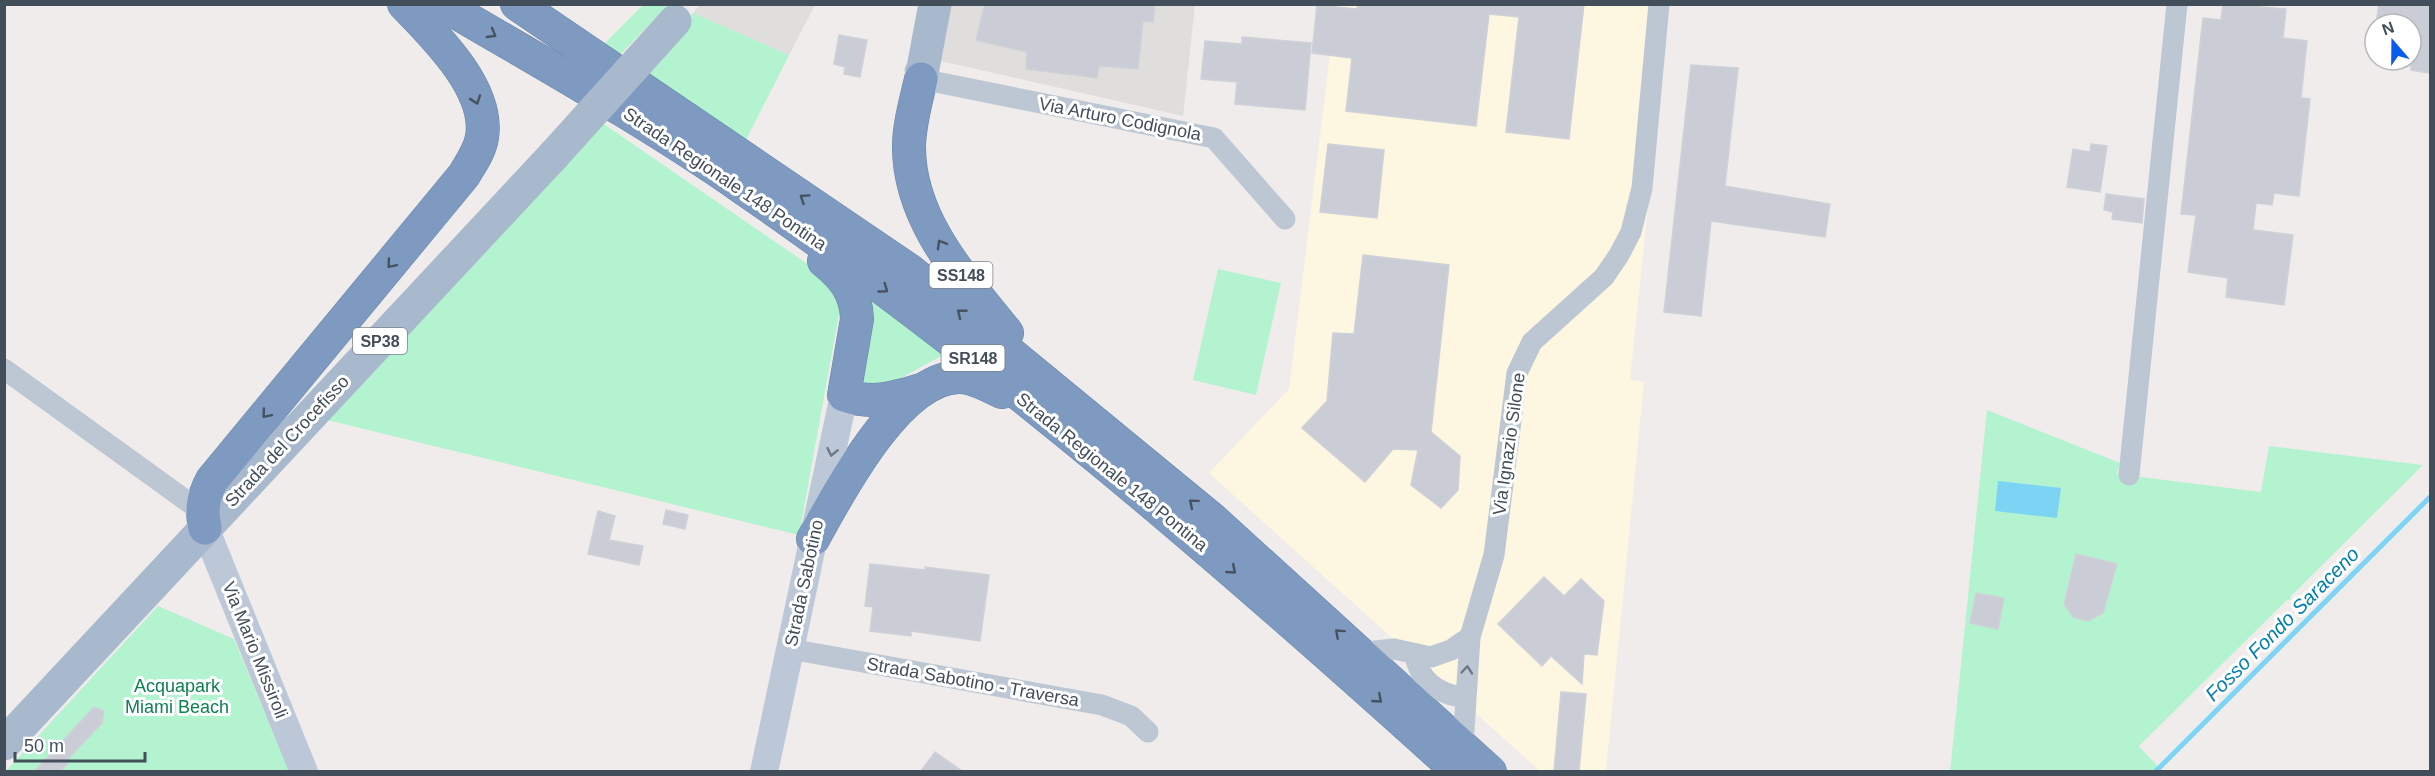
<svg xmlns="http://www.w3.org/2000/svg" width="2435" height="776" viewBox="0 0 2435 776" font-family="Arial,sans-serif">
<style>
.commercial{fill:#fdf7e1}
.education{fill:#e0dddd}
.green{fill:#b4f3d0}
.water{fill:#7cd3f4}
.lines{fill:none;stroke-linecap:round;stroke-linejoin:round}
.stream{stroke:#7cd3f4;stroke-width:5}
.building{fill:#cacdd5;stroke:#cfd1d8;stroke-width:1.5}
.highway-casing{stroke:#6985ac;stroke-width:34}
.street{stroke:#bdc7d3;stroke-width:21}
.secondary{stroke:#bcc7d8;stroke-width:28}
.primary{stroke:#a8b9ce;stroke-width:33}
.highway{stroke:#7e9ac1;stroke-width:33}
.primary-bridge{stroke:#a8b9ce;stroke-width:33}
.oneway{stroke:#465260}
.oneway2{stroke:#6d7887}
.oneway3{stroke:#6e7885}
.labels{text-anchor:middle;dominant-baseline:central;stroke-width:6;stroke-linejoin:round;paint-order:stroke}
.shield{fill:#fff;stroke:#7b838c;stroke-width:1.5}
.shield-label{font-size:16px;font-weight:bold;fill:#434e5b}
.street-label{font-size:18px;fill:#434e5b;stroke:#fff}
.park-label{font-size:18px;fill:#0d8250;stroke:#fff}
.water-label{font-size:20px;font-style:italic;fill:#007fb0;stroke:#fff}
</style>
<rect width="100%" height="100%" fill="#efeceb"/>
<polygon class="commercial" points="1336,5 1669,5 1630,380 1644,382 1606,771 1540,771 1209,473 1289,389"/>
<g class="education">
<polygon points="700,5 815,5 789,55 693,13"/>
<polygon points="943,5 1195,5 1183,116 932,59"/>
</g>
<g class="green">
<polygon points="643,5 668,5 617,58 602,46"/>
<polygon points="693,13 789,55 743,146 638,78"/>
<polygon points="598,120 822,274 839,289 840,309 799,535 323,419"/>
<polygon points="1218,269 1281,283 1256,395 1193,380"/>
<path d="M 867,293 L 947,354 C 909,369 896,393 852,380 Z"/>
<polygon points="1987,410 2120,463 2117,474 2261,492 2269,446 2423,465 2291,596 2290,600 2287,600 2139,746 2162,771 1950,772"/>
<polygon points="158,606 234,639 289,771 5,772"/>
</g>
<polygon class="water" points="1998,481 2061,488 2057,518 1995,511"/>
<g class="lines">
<polyline class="stream" points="2155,772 2430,497"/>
</g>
<g class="building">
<polygon points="985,4 1155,4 1153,22 1143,21 1138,69 1099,66 1097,78 1026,69 1027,52 976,40"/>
<polygon points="1358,4 1584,4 1569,139 1506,132 1519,17 1489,14 1476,126 1346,111 1352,58 1312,53 1317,5 1357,9"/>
<polygon points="2223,4 2286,9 2283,38 2307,41 2301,98 2310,99 2299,196 2274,193 2272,205 2256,203 2253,230 2293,235 2284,305 2226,297 2228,278 2188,272 2196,215 2181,214 2203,18 2221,20"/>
<polygon points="2379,4 2430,4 2430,73 2411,70 2411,24 2376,24"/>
<polygon points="839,35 867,40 860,77 844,74 845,67 834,64"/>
<polygon points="1242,37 1311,43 1305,110 1235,104 1237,82 1201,79 1205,41 1242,44"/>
<polygon points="1691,65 1738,68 1725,186 1830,204 1825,237 1711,221 1701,316 1664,312"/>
<polygon points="1328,144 1384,150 1377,218 1320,212"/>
<polygon points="2091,144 2107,146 2100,192 2067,187 2073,149 2090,152"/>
<polygon points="2106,194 2144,199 2142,223 2112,219 2113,212 2104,210"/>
<polygon points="1363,255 1449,265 1431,432 1460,456 1458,490 1441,508 1411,485 1418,450 1393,449 1365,482 1302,428 1327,401 1333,333 1354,334"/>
<polygon points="666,510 688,515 685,529 663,524"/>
<polygon points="598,511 615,516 609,540 643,546 639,565 588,554"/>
<polygon points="2076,554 2117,564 2103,613 2088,621 2073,617 2064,604"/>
<polygon points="870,564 925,570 925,567 989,575 980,641 911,631 911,636 870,631 873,607 865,606"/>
<polygon points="1544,577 1564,596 1581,579 1604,601 1597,655 1584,654 1582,684 1551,656 1542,666 1498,624"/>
<polygon points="1976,593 2004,598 1998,629 1970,623"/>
<polygon points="1561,692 1586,694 1579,771 1554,771"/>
<polygon points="94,707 104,711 102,723 69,758 70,761 61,771 35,771"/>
<polygon points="935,752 962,771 921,771"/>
</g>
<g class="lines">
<g class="highway-casing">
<g id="highway">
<path d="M 442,4 C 544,64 647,121 743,188 C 997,363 1231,566 1459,772"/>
<polyline points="517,4 909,270 1213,520 1490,772"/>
<path d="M 921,79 C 916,101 909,125 909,147 C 909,221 964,279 1007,333"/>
<path d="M 824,261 C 844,277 856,292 857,319 L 844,395 C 872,405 894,398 921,390"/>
<path d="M 205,528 C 201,509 203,497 212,480 L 464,175 C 471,163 480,151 482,137 C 490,89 434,35 404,4"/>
<path d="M 813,539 C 839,492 898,378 959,377 C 974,377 989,386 1002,392"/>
</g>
</g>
<g class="street">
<polyline points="915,70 921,79 1214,138 1285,219"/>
<polyline points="4,369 202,512"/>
<polyline points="2129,475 2177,4"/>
<polyline points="790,649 1102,705 1131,716 1148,732"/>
<polyline points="1364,655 1375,651 1394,649 1431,657 1451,650 1470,637"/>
<path d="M 1414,655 C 1417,661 1418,669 1422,674 C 1430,687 1450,698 1465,696"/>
<polyline points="1463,746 1470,637 1494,555 1517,373 1532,342 1604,277 1619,255 1631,232 1642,188 1659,4"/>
</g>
<g class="secondary">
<polyline points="205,528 304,772"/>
<polyline points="764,772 844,395"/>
</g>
<g class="primary">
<polyline points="921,79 935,4"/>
<polyline points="4,744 554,155"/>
</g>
<use href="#highway" class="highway"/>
<polyline class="primary-bridge" points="554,155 675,21"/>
</g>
<defs><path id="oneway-chevron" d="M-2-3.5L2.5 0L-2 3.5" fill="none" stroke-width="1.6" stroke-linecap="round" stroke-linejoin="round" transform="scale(1.5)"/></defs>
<g class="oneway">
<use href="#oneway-chevron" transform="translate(492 34) rotate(30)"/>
<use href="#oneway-chevron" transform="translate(476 100) rotate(71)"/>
<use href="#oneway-chevron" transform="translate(804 198) rotate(-146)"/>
<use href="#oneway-chevron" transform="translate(941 244) rotate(-120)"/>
<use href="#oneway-chevron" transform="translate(391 264) rotate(130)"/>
<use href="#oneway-chevron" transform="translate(884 289) rotate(36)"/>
<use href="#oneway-chevron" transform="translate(961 313) rotate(-141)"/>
<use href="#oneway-chevron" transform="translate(266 414) rotate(130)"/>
<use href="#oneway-chevron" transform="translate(1193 503) rotate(-140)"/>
<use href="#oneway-chevron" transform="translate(1232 570) rotate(41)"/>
<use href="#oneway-chevron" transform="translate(1339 633) rotate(-138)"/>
<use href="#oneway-chevron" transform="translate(1378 699) rotate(41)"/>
</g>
<use class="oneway2" href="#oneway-chevron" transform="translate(832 452) rotate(102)"/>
<use class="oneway3" href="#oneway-chevron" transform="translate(1467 670) rotate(-85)"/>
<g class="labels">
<g class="shield">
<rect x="929.5" y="262" width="63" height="26" rx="4.5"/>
<rect x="353" y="328" width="54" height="26" rx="4.5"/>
<rect x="941.5" y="345" width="63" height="26" rx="4.5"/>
</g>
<g class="shield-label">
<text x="961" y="275">SS148</text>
<text x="380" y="341">SP38</text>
<text x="973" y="358">SR148</text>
</g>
<g class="street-label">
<text transform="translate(1120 119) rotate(11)">Via Arturo Codignola</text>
<text transform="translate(725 179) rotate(34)">Strada Regionale 148 Pontina</text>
<text transform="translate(287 441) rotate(-47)">Strada del Crocefisso</text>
<text transform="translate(1509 444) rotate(-82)">Via Ignazio Silone</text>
<text transform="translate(1112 472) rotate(39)">Strada Regionale 148 Pontina</text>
<text transform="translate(804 583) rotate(-78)">Strada Sabotino</text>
<text transform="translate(255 650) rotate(68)">Via Mario Missiroli</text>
<text transform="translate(973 682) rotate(10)">Strada Sabotino - Traversa</text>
</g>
<g class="park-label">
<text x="177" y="686">Acquapark<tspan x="177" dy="21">Miami Beach</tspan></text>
</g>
<g class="water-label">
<text transform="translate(2282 624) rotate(-45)">Fosso Fondo Saraceno</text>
</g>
</g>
<rect width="2435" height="776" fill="none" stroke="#434e5b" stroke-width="12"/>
<g transform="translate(2393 42) rotate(340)"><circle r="28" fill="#ffffff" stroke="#b4b8bd" stroke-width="1.5"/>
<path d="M0-4.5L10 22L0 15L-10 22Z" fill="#075ced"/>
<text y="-9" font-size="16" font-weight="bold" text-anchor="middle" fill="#434e5b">N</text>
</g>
<path d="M15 752v9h130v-9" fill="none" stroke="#434e5b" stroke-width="3"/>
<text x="24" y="752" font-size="18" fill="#434e5b" stroke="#ffffff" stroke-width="4.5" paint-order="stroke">50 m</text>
</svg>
